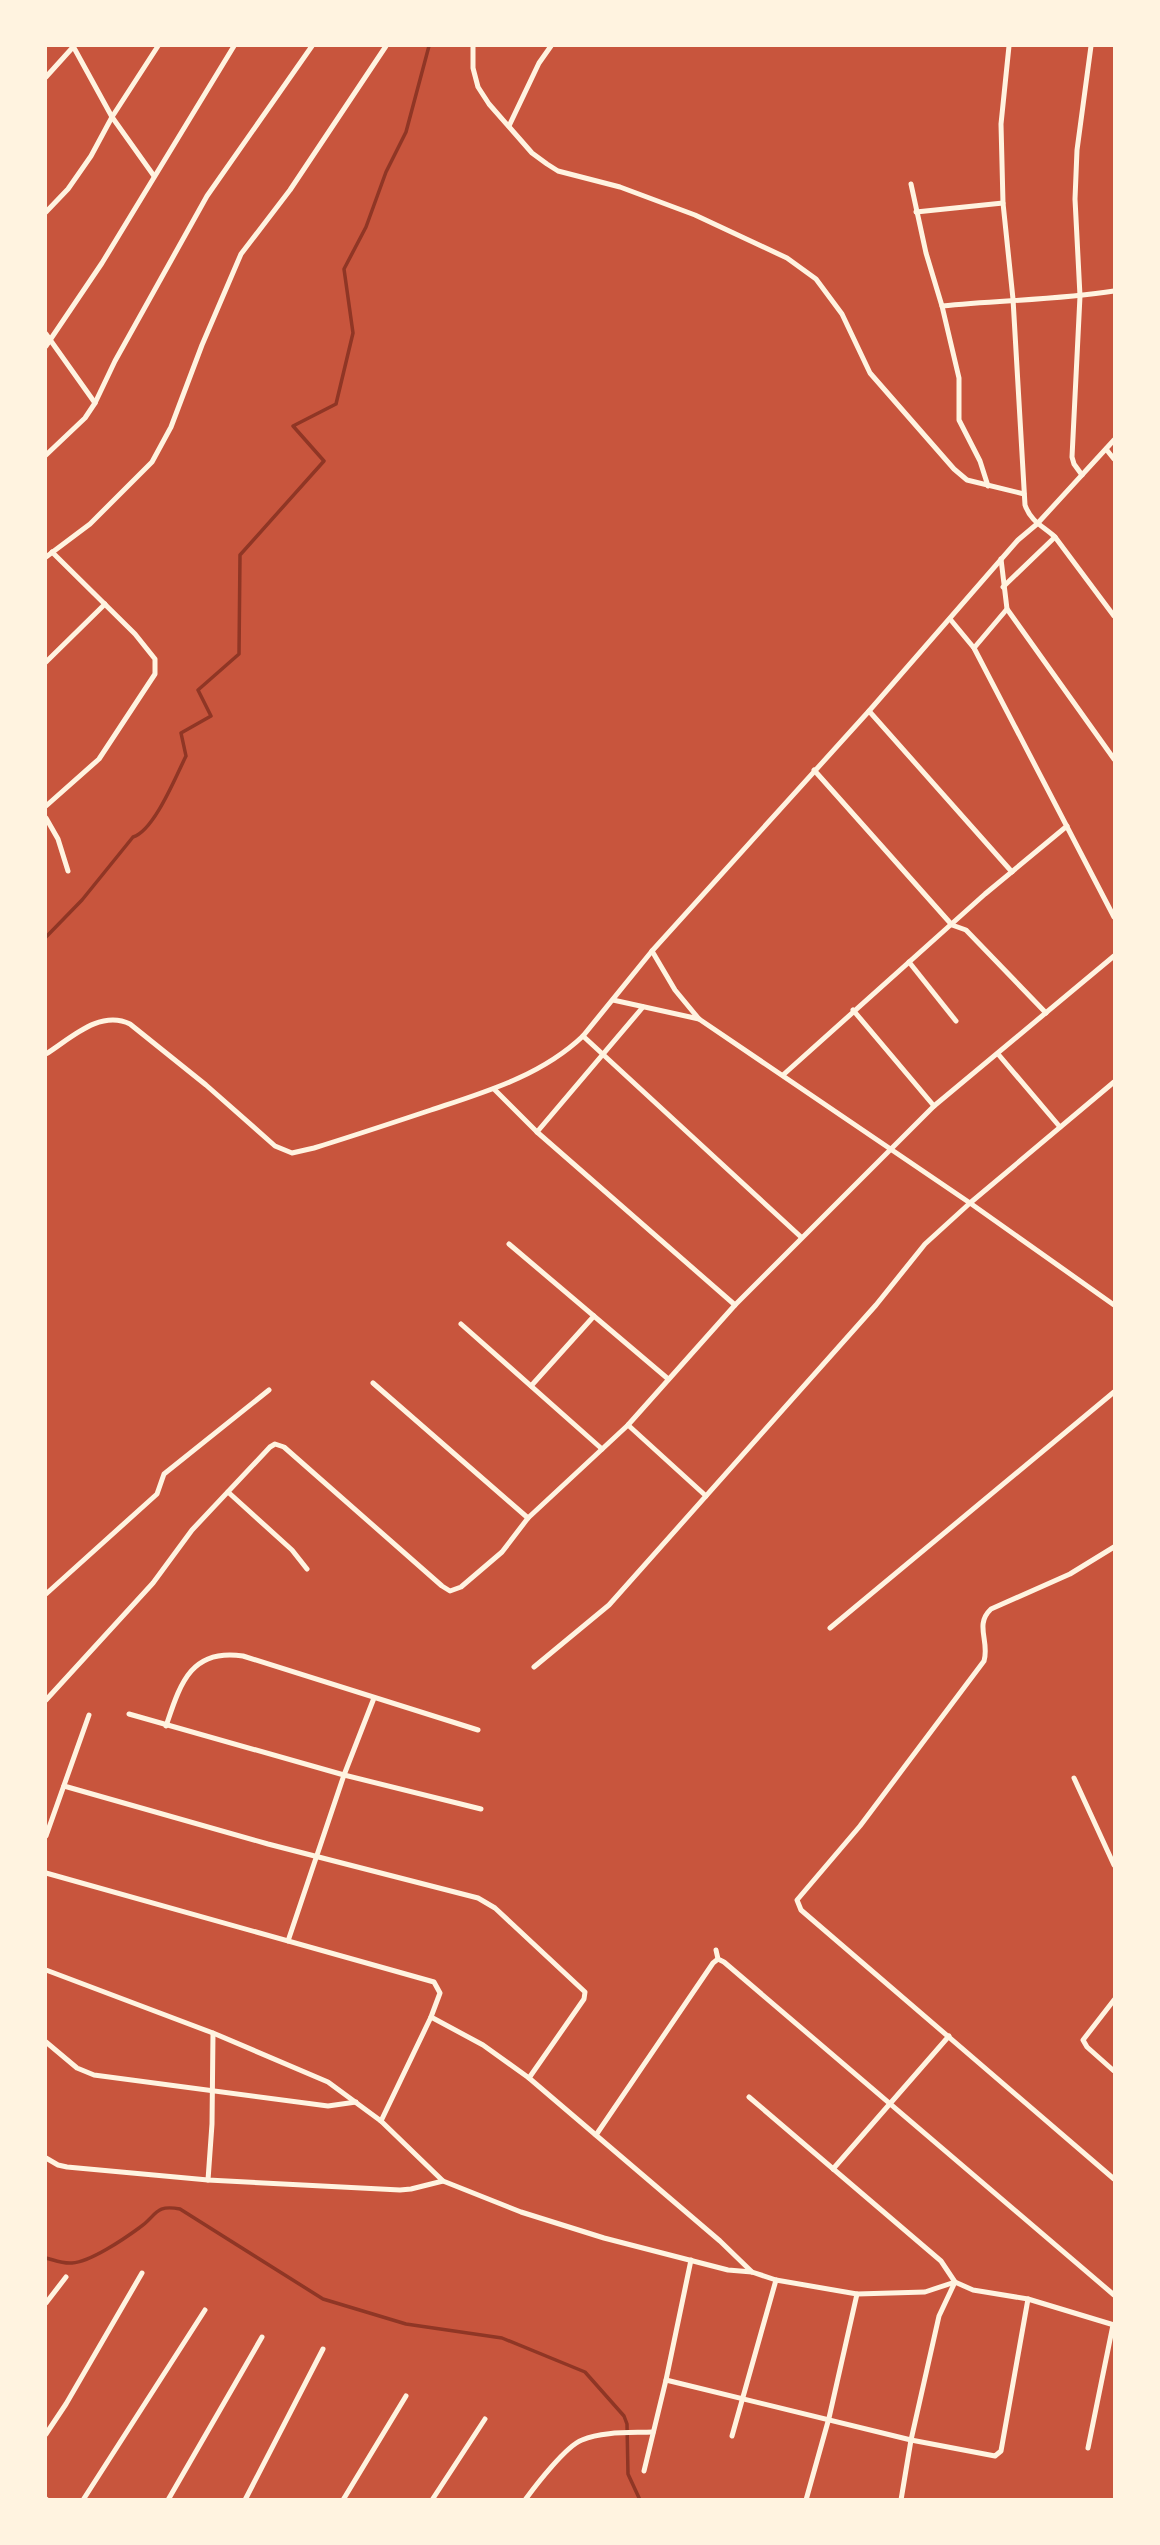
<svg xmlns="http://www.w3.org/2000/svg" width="1160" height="2545" viewBox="0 0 1160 2545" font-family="Commissioner,sans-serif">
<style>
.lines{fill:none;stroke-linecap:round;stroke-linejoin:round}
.stream{stroke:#8f3625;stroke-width:3.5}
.minor{stroke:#fff3e0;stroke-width:5}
</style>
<rect width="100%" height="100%" fill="#c8553d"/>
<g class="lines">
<g class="stream">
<path d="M 46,937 L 82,900 L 133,837 C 154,831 176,776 186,756 L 181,733 L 211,716 L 198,690 L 239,654 L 240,555 L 324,461 L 293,426 L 336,404 L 353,333 L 344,269 L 366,227 L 386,172 L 406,132 L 429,46"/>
<path d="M 46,2258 C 54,2260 63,2264 72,2263 C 90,2262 124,2239 139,2228 C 157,2216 154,2204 180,2209 L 323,2299 L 406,2324 L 502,2338 L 585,2372 L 624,2416 L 627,2424 L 628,2474 L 640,2500"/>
</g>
<g class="minor">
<polyline points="73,46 112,117 154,176"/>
<polyline points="473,46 473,68 478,87 489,104 532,153 547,164 558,171 620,187 695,215 787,258 816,279 842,314 870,373 954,469 967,480 1024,494"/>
<path d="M 1009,46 L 1001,124 L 1003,203 L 1013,299 L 1025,505 C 1031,522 1043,526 1055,537 L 1114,616"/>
<polyline points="46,77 74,46"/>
<polyline points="509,126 539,63 551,46"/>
<polyline points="911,184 926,253 942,306 959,378 959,420 980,461 988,486"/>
<polyline points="46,212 68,189 91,156 112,117 158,46"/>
<polyline points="916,212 1003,203"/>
<path d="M 942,306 C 1000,300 1058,300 1114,291"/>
<polyline points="46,334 95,403"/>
<polyline points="46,346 102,263 234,46"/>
<polyline points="1106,449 1114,459"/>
<polyline points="46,455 85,418 95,403 115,361 207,196 312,46"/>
<polyline points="1082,475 1074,464 1072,457 1080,296 1075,199 1077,150 1091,46"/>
<polyline points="46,557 90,524 152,462 171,427 202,345 241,254 290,190 386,46"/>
<polyline points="1003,587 1055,537"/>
<polyline points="1007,609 1114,759"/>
<polyline points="950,619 974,648 1114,917"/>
<polyline points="974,648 1007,609 1001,559"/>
<polyline points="46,662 105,604"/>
<polyline points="869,711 1012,872"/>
<polyline points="814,770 952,925 966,930 1046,1013"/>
<polyline points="46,806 99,759 155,674 155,659 135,634 52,552"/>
<polyline points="46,818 58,839 68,871"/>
<polyline points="652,951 675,990 699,1019 970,1203 1114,1305"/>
<polyline points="909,962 956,1021"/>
<polyline points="613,1000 699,1019"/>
<polyline points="853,1010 934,1106"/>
<polyline points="583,1036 801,1237"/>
<path d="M 46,1054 C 70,1039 100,1009 130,1024 L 206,1085 L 275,1146 L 292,1153 L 314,1148 C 353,1136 392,1123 431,1110 C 485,1092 541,1076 583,1036 L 652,951 L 869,711 L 1018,540 L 1037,524 L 1114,440"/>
<polyline points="998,1054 1060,1127"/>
<polyline points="783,1075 985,894 1067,826"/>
<polyline points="494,1089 537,1132 735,1305"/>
<polyline points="537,1132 643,1007"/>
<polyline points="509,1244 667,1378"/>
<polyline points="461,1324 602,1449"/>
<polyline points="373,1383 528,1518"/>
<polyline points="531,1386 594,1316"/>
<polyline points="628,1425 706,1496"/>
<polyline points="228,1492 292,1550 307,1569"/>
<path d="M 1114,1547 L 1070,1574 L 991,1609 C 974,1625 990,1641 984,1661 L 860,1826 L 797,1900 L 801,1910 L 1114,2179"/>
<polyline points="46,1594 157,1494 164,1474 269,1390"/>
<polyline points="830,1628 1114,1392"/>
<polyline points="534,1667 609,1605 876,1305 925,1244 970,1203 1114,1082"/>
<polyline points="46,1700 153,1583 192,1530 270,1447 275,1444 284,1447 442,1586 450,1591 461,1587 502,1552 528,1518 628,1425 735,1305 934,1106 1114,956"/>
<polyline points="129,1714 344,1775 481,1809"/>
<path d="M 166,1726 C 180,1685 190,1648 243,1656 L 478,1730"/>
<polyline points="1074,1778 1114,1865"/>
<polyline points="64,1786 268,1844 478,1898 495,1908 585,1992 584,1999 529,2078"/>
<polyline points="46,1836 89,1715"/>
<polyline points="46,1873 434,1982 440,1993 431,2017 483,2045 529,2078 720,2241 752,2272"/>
<polyline points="288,1941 344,1775 374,1698"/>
<polyline points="716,1950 718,1959 724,1962 1114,2295"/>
<polyline points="46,1970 213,2033 328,2082 381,2121 443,2181 521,2212 604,2238 728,2270 752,2272 776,2280 857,2294 925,2292 955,2282 973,2290 1028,2299 1114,2325"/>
<polyline points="1114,2000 1083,2040 1087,2047 1114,2071"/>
<polyline points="46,2042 77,2068 94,2075 328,2106 356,2102"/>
<polyline points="749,2097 941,2261 955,2282 939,2316 911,2440 901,2500"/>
<polyline points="381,2121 431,2017"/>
<polyline points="596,2135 713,1963 718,1959"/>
<polyline points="46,2158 58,2165 67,2167 208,2180 400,2190 411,2189 443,2181"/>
<polyline points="833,2169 949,2036"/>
<polyline points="208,2180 212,2124 213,2033"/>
<polyline points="46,2303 66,2277"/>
<polyline points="666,2380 911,2440 995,2456 1001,2451 1028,2299"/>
<polyline points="46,2434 66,2404 142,2273"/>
<polyline points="732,2436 776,2280"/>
<polyline points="1088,2448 1113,2325"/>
<polyline points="644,2471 666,2380 691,2260"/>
<polyline points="46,2499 47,2500"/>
<polyline points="83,2500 205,2310"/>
<polyline points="168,2500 262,2337"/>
<polyline points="245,2500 323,2349"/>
<polyline points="343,2500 406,2396"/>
<polyline points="432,2500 485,2419"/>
<path d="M 525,2500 C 536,2485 566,2446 582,2440 C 603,2431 631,2433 653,2432"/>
<polyline points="806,2500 829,2418 857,2294"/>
</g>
</g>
<rect width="1160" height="2545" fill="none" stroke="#fff3e0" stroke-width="94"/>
</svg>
